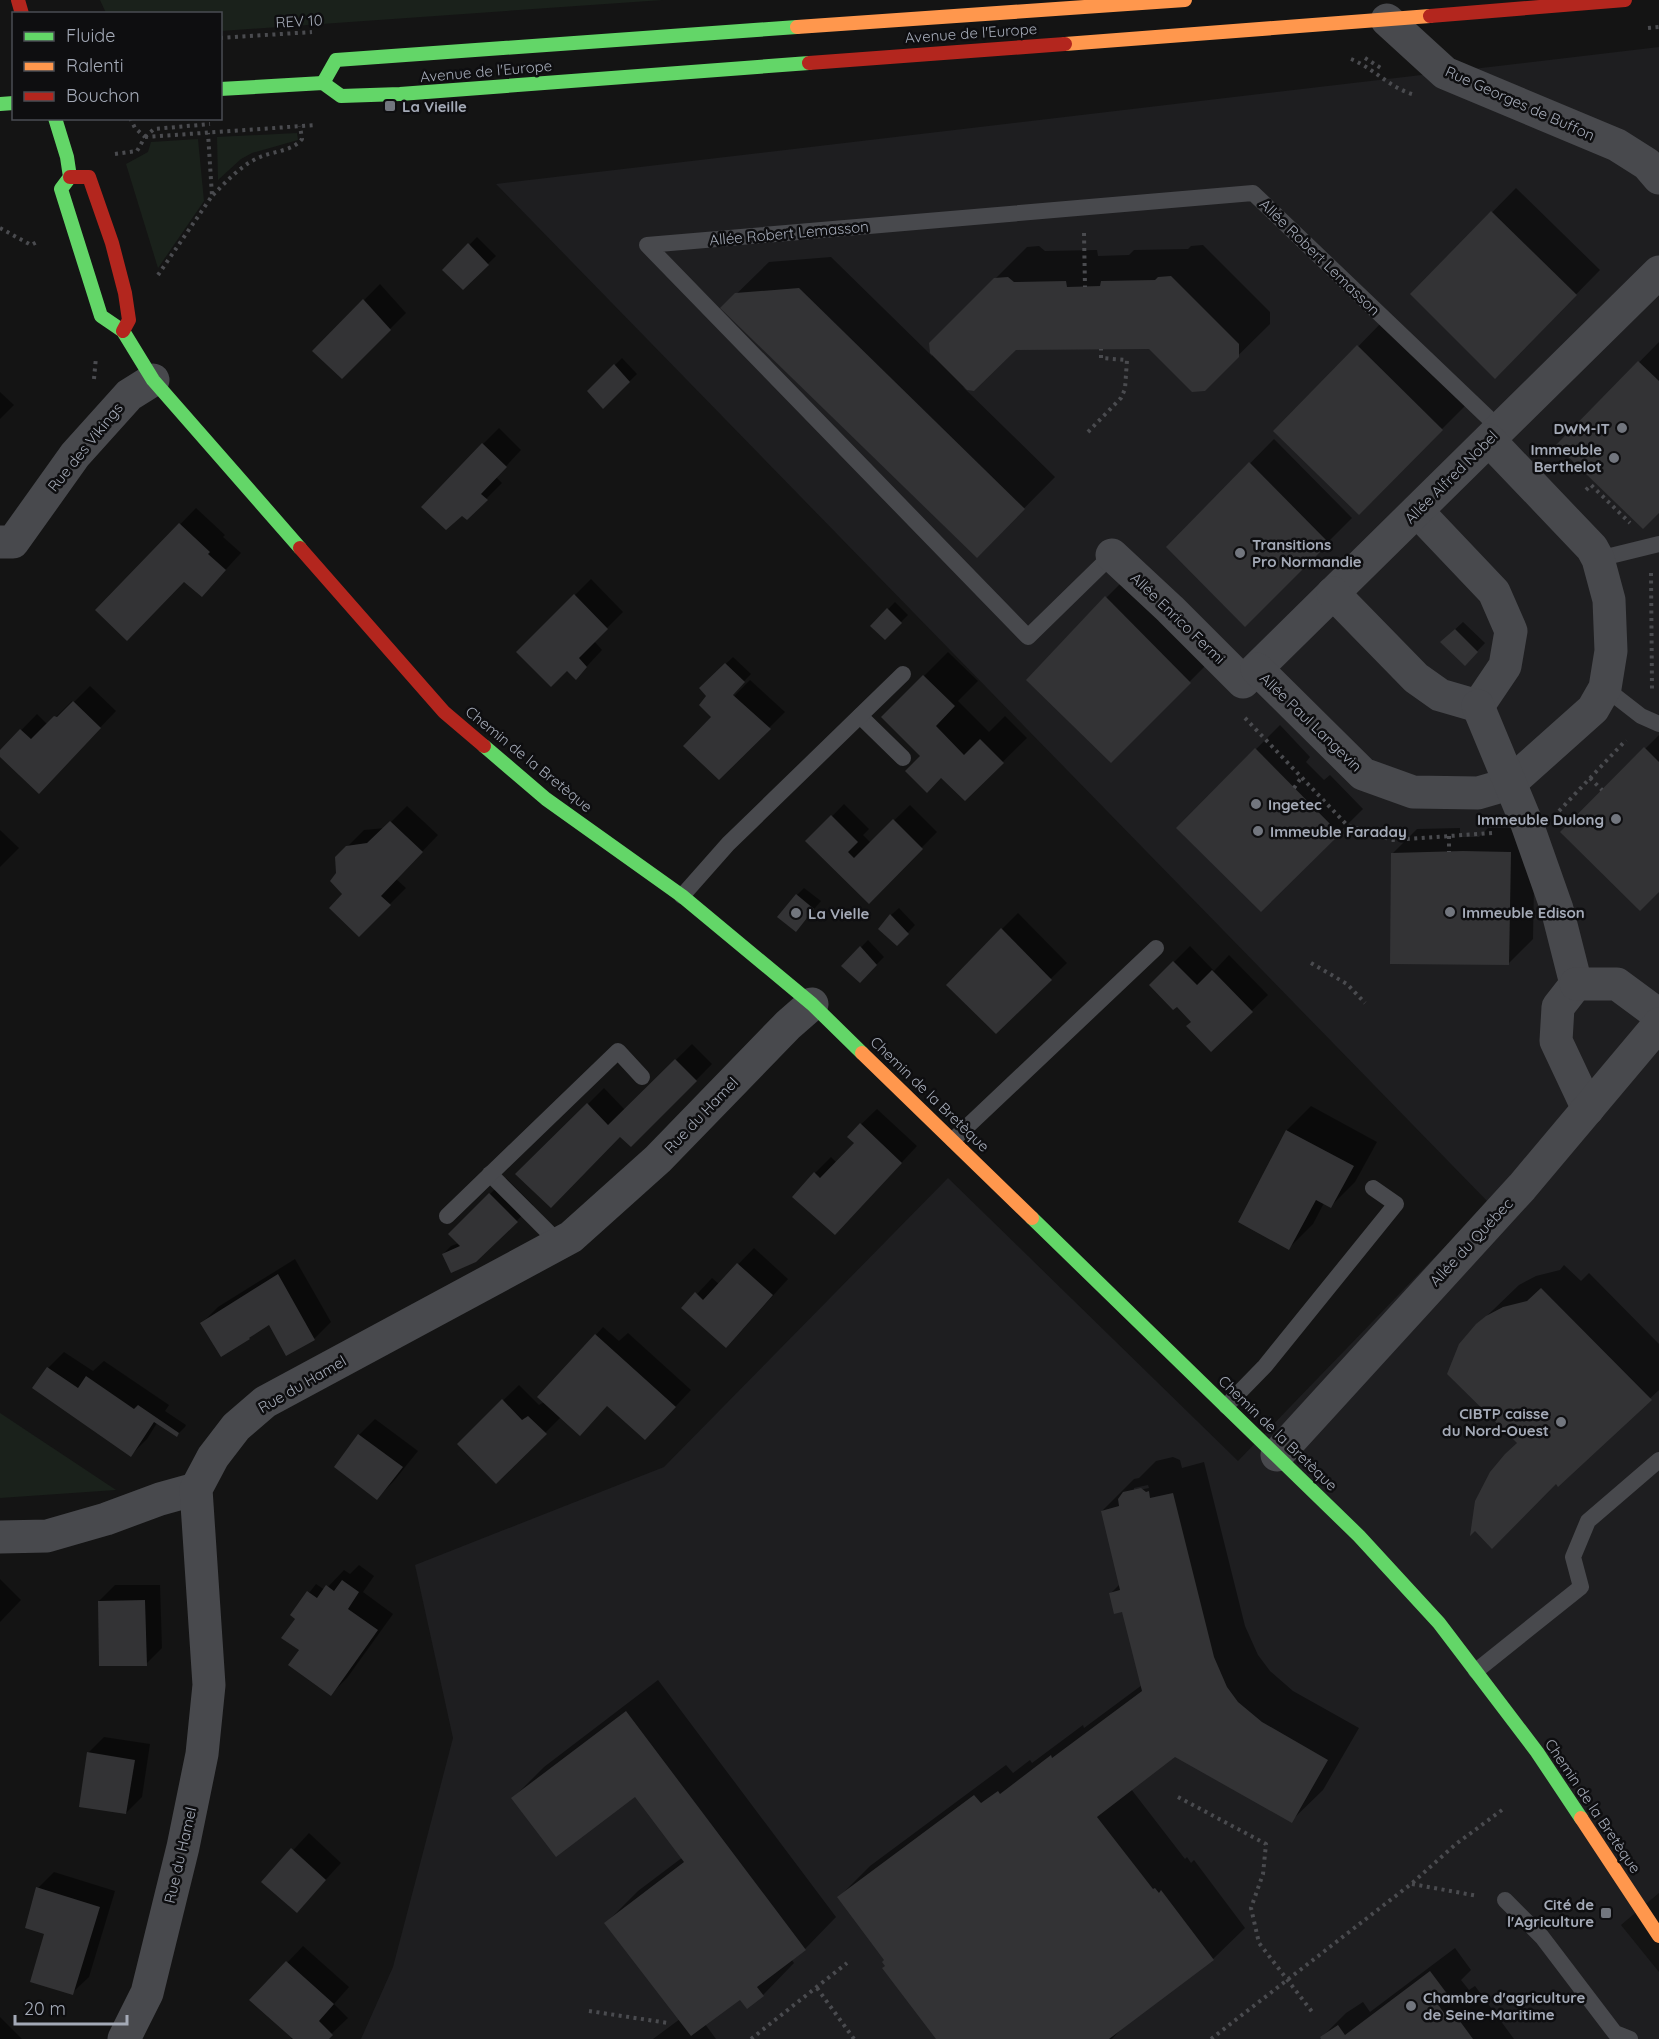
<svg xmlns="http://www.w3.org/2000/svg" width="1659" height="2039" viewBox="0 0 1659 2039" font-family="Quicksand,sans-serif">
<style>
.built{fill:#1e1e20}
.green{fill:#1a211b}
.shadow{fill:#0007;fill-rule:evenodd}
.building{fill:#333335}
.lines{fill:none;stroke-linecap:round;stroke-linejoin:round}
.path{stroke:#4a4b4f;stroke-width:4;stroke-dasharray:3 4.5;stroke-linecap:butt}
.lane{stroke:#48494d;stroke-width:16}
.street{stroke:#48494d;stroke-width:33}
.fast{stroke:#63d668;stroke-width:14}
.slow{stroke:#ff974d;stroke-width:14}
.jam{stroke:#b3261e;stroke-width:14}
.poi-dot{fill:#72767e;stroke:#0e0e10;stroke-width:2}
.labels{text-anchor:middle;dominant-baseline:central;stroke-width:5;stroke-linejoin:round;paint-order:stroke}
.street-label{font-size:15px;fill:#a4aab7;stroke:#0e0e10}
.poi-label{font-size:15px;font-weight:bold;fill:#a4aab7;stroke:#0e0e10;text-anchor:start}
</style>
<rect width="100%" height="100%" fill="#141414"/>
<polygon class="built" points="1659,47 1659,1893 1621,1925 1659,1972 1659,2039 361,2039 393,1967 453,1738 415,1565 664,1467 948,1178 1238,1461 1488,1202 496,184"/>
<g class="green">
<polygon points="100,0 663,0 221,31 220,14 106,13"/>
<polygon points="297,133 298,140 252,153 241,159 218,180 217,137"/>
<polygon points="198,139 204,201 158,268 126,164 148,152 151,142"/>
<polygon points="0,1413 116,1490 0,1498"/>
</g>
<g class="shadow">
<polygon points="1516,188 1600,270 1495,377 1412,294"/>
<polygon points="477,237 496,256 463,288 445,270"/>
<polygon points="1203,245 1270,312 1270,324 1204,389 1150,348 1015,348 973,390 963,387 1055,477 977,556 722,308 769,262 831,257 932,356 931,343 1027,247 1039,246 1045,251 1097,250 1098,256 1129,255 1134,250 1188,249 1191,246"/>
<polygon points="380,284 406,313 342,377 314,351"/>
<polygon points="1382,322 1466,405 1416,455 1276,431"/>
<polygon points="1659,342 1659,511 1558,445"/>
<polygon points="622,358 637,374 603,407 589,391"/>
<polygon points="0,392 14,405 0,419"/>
<polygon points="499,428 521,450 496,477 502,483 467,518 483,444"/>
<polygon points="1274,439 1352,518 1301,569 1168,547"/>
<polygon points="196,508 225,535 223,537 241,553 217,579 184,580 97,610"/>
<polygon points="1130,574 1213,658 1111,761 1106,598"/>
<polygon points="591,579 623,612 594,641 602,650 576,678 567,669 518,652"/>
<polygon points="895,602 908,615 885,638 872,626"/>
<polygon points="1463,622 1485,643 1465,664 1449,635"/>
<polygon points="948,652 978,681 958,701 989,732 1005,716 1027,738 965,799 926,752 883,717"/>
<polygon points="733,657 751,674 711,715 708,695 701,688"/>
<polygon points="750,680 785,712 719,778 685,746"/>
<polygon points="90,686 116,711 54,776 0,755 0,752 37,714 48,725 72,701 74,702"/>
<polygon points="1280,725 1310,757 1306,762 1324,780 1330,775 1363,809 1261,910 1178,828"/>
<polygon points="1659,735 1659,891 1612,782"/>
<polygon points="844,804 869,829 863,835 871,843 910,805 937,832 869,901 808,841"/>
<polygon points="407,806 438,835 396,879 406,888 359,935 338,874 347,847 364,830 385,828"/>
<polygon points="1460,828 1460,837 1479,837 1488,828 1535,828 1533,939 1509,963 1393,853 1417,829"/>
<polygon points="0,830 19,848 0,867"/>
<polygon points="804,888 821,901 803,922 797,895"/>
<polygon points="899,908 915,925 897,944 891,915"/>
<polygon points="1018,913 1067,963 996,1032 1002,929"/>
<polygon points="868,940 884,957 860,981 843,966"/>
<polygon points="1190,946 1214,971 1229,955 1268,995 1211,1050 1193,1021 1177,1005 1151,985"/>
<polygon points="692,1044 712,1064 653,1124 518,1174 604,1088 625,1110"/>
<polygon points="1311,1106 1377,1142 1355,1182 1331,1206 1324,1203 1313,1224 1289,1248 1240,1222 1287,1130"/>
<polygon points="877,1109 917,1146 851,1217 815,1173 831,1157 837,1163 856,1143 849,1136"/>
<polygon points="506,1178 533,1205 475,1261 443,1254 451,1246 459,1243 450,1234"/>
<polygon points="754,1248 788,1279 742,1330 684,1308 712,1278 719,1284"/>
<polygon points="295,1259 331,1322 315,1338 287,1354 269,1323 249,1338 202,1323 218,1307"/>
<polygon points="1564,1265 1581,1281 1589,1273 1659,1344 1659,1390 1558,1485 1518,1443 1467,1335 1519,1285 1536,1276 1560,1270"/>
<polygon points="603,1327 619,1341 628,1333 691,1390 661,1422 608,1405 561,1417 496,1482 459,1444 519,1385 539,1405 544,1402 553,1382"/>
<polygon points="64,1352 93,1371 104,1361 169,1405 165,1411 186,1425 185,1427 177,1435 157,1423 147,1439 131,1455 48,1368"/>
<polygon points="375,1419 418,1451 393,1482 377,1498 359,1435"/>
<path d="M 1173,1457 L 1180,1460 L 1182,1468 L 1204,1462 L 1245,1626 L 1258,1655 L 1270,1671 L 1293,1691 L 1359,1728 L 1323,1790 L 1291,1821 L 1175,1755 L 1131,1789 L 1185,1859 L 1187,1857 L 1191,1863 L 1194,1860 L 1245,1928 L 1213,1959 L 1128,2022 L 1112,2039 L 938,2039 L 887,1966 L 885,1960 L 839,1897 L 870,1866 L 1006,1765 L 1013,1773 L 1030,1760 L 1032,1763 L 1083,1725 L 1084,1728 L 1142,1685 L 1123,1610 L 1111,1593 L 1120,1584 L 1102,1511 L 1134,1479 L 1139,1478 L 1156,1461 ZM 1148,1485 L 1149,1488 L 1134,1491 L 1134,1488 Z"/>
<polygon points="359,1565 374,1576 363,1592 393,1614 347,1678 331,1694 301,1649 296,1619 292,1615 316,1584 325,1590 344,1570 350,1574"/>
<polygon points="0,1579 21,1600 0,1622"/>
<polygon points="115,1585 160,1585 162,1648 146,1664 99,1601"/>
<polygon points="658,1680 836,1917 805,1949 791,1959 794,1963 763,1995 740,1998 705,2024 716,2039 653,2039 680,2019 606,1923 638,1891 683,1857 635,1795 513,1798 544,1767"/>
<polygon points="104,1737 150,1744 142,1797 126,1813 88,1753"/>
<polygon points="309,1833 341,1863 297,1911 264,1882"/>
<polygon points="54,1872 115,1891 89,1977 72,1993 45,1933 38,1888"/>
<polygon points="303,1946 349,1987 334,2004 348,2018 326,2039 291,2039 293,2037 252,2000"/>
<polygon points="1455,1948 1471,1970 1461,1980 1469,1990 1475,1986 1514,2039 1323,2039 1322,2037 1346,2013 1363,2002 1370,2012"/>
<polygon points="0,2017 22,2039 0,2039"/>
</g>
<g class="building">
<polygon points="1491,211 1577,295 1495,379 1410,294"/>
<polygon points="468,243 489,265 463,290 442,270"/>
<polygon points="1171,276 1239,344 1239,357 1205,391 1192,392 1149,349 1016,350 974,391 967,390 930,353 929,343 994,278 1008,277 1014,282 1066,281 1067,287 1100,286 1101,281 1155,280 1158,277"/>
<polygon points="799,288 1025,509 977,558 720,308 735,293"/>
<polygon points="363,299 391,330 342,379 312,351"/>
<polygon points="1357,345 1443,430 1359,515 1273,431"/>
<polygon points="1638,361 1659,381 1659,513 1643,529 1556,445"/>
<polygon points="614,364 630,382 603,409 587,391"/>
<polygon points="482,443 507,467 481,494 488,500 467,520 462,516 446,530 421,507"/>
<polygon points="1249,462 1329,543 1245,627 1166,547"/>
<polygon points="179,523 210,552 208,554 226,570 202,597 184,582 127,641 95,610"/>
<polygon points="574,594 608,629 579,658 587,667 576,680 567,671 551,687 516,652"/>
<polygon points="1105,596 1191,683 1111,763 1026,680"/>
<polygon points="887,608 902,623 885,640 870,626"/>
<polygon points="1455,629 1478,652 1465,666 1440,642"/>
<polygon points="725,663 745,682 733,695 771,729 719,780 683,746 711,717 699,705 706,696 699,688"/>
<polygon points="923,675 955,706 936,726 964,755 980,739 1004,763 965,801 941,778 927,793 905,771 920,756 881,717"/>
<polygon points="73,701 101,728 39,794 0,757 0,750 20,729 31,739 54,716 57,717"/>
<polygon points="1644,747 1659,762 1659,892 1640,911 1560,832"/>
<polygon points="1255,748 1340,834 1261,912 1176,828"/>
<polygon points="831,815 858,842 848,852 854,858 893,819 923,849 869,904 805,841"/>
<polygon points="390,821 423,852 381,896 391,905 359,937 329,908 342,894 330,881 336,873 335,857 346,846 367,843"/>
<polygon points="1463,851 1511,852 1509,965 1390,964 1391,853"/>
<polygon points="796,894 814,909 796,932 777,917"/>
<polygon points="890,914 909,934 897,946 878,929"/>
<polygon points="1001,928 1052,980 996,1034 946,985"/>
<polygon points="860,946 877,965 860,983 841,966"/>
<polygon points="1173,961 1197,985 1212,970 1253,1012 1211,1052 1186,1026 1191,1022 1177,1007 1173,1010 1149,985"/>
<polygon points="675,1059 697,1081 631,1147 620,1137 551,1208 515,1174 587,1103 608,1125"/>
<polygon points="860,1123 902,1163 835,1235 792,1197 814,1172 820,1178 854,1143 847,1137"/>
<polygon points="1286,1130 1354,1166 1331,1208 1316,1200 1289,1250 1238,1222"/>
<polygon points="489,1193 518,1222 476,1262 451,1273 442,1254 460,1246 448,1234"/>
<polygon points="737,1263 773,1295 726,1348 681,1308 695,1292 703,1300"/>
<polygon points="278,1274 315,1340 286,1356 269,1325 249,1338 250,1339 221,1357 200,1323"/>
<polygon points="1541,1288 1652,1400 1558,1487 1556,1484 1492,1549 1475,1531 1470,1536 1475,1501 1490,1472 1505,1454 1517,1443 1447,1374 1459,1344 1476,1324 1486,1316 1503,1307 1527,1301"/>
<polygon points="595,1334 676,1407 645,1440 607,1406 580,1436 537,1397"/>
<polygon points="47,1367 78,1388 86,1376 134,1409 138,1405 179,1433 177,1437 154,1422 131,1457 32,1388"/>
<polygon points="502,1399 522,1420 528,1416 547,1434 496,1484 457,1444"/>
<polygon points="358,1434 403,1467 377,1500 334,1467"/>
<polygon points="1141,1488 1146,1492 1149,1491 1150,1498 1173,1493 1214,1657 1227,1687 1238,1702 1262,1722 1328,1760 1292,1823 1175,1757 1097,1817 1153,1889 1155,1888 1159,1893 1161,1890 1214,1960 1109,2039 936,2039 882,1968 885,1966 882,1962 884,1960 837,1897 974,1795 981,1803 998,1791 1000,1794 1051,1755 1052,1758 1142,1691 1122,1612 1114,1614 1109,1593 1120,1590 1101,1511 1119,1506 1118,1499 1123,1492"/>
<polygon points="342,1580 359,1592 348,1609 378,1630 331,1696 288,1665 299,1650 281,1638 295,1619 290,1615 307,1591 317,1598 326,1585 334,1591"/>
<polygon points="145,1600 147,1666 99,1666 98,1601"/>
<polygon points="626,1711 806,1950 757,1987 764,1996 747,2009 740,2000 691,2036 604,1923 684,1862 635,1797 556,1857 511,1798"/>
<polygon points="87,1752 135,1760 126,1814 79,1807"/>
<polygon points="291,1848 326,1880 297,1913 261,1882"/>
<polygon points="36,1887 100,1907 73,1995 30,1982 44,1934 25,1928"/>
<polygon points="286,1961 334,2004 319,2021 333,2035 329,2039 293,2039 249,2000"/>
<polygon points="1430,1971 1448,1995 1437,2003 1444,2013 1451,2009 1473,2039 1321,2039 1320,2037 1338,2025 1345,2035"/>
</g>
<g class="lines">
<g class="path">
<polyline points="1648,28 1659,27"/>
<polyline points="220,38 312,32"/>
<polyline points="1365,58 1384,70"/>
<path d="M 1351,59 C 1373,68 1389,87 1412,94"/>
<polyline points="145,137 154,129 210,124"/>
<polyline points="145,137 317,125"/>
<polyline points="115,154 137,151 145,137 135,128 130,118"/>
<path d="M 213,195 C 227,181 241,165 260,157 C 274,151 293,151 302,139 L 300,126"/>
<polyline points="0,228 31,245 39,241"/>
<polyline points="1084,233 1085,287"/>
<polyline points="158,275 212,196 208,133"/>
<polyline points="94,379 96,357"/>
<polyline points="1088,432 1121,398 1125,389 1127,360 1101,358 1101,349"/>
<polyline points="1586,490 1591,485 1630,523"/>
<polyline points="1651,573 1652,689"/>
<polyline points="1245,718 1347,825 1393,840 1492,833"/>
<polyline points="1590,778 1602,790"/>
<polyline points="1294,788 1301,778"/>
<polyline points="1559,811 1626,740"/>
<polyline points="1449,836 1449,852"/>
<polyline points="1311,963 1347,984 1365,1003"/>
<polyline points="1178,1797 1266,1844 1263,1874 1251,1908 1259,1943 1313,2013"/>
<polyline points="1412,1884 1478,1896"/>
<polyline points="817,1988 854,2039"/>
<polyline points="589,2011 668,2023"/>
<polyline points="751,2039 847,1963"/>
<polyline points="1211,2039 1411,1884 1456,1844 1502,1810"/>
</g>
<g class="lane">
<polyline points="1112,555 1028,637 647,245 1253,193 1500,429"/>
<polyline points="1598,559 1659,544"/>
<polyline points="1605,688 1641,716 1659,724"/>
<polyline points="860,716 903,758"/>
<polyline points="682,896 728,844 903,674"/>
<polyline points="953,1140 1156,948"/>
<polyline points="490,1174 559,1243"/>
<polyline points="447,1216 618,1051 642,1077"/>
<polyline points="1226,1406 1265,1366 1396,1204 1373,1188"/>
<polyline points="1476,1671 1581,1587 1573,1557 1588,1521 1659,1460"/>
<polyline points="1505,1900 1542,1937 1615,2033 1630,2039"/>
</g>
<g class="street">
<polyline points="1387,20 1445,73 1617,145 1647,164 1659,178"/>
<polyline points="1417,511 1494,592 1511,631 1505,666 1478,706"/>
<polyline points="0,542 13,542 75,455 129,395 153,380"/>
<polyline points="1112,555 1170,609 1243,682 1659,272"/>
<polyline points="1333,593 1416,678 1440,695 1478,706"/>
<polyline points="1257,669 1363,774 1413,792 1478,793 1509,784 1593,709 1605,688 1611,651 1609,600 1598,559 1592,548 1489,440"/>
<polyline points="1478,706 1527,824 1557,909 1576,984"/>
<polyline points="1576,984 1558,1007 1556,1041 1588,1109"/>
<polyline points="1576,984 1617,984 1659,1015"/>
<polyline points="1277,1455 1522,1187 1659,1024"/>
<polyline points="0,1537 47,1536 106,1519 160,1499 196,1489"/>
<polyline points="124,2039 147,1993 183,1847 202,1754 209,1685 196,1489 213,1457 236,1427 265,1402 571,1237 658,1159 788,1025 812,1004"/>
</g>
<g class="fast">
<polyline points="323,83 336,60 797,27"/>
<polyline points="220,89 323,83 341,96 400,94 809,63"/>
<polyline points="0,104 14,103"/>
<polyline points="55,118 67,157 70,177 61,189 101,316 123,331 153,380 300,548"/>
<polyline points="484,746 546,799 682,896 812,1004 862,1053"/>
<polyline points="1032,1218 1359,1536 1439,1623 1537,1752 1581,1818"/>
</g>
<g class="slow">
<polyline points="797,27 1185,0"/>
<polyline points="1065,44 1430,16"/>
<polyline points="862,1053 1032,1218"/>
<polyline points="1581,1818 1659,1936"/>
</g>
<g class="jam">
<polyline points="18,0 22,14"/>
<polyline points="1430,16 1625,0"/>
<polyline points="809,63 1065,44"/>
<polyline points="70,177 89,177 112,243 125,293 129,320 123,331"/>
<polyline points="300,548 444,712 484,746"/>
</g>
</g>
<g class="poi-dot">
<rect x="384" y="100" width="12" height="12" rx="3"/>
<circle cx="1622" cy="428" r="6"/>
<circle cx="1614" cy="458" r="6"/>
<circle cx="1240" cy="553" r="6"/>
<circle cx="1256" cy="804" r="6"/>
<circle cx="1616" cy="819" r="6"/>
<circle cx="1258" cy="831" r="6"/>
<circle cx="1450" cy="912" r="6"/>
<circle cx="796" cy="913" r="6"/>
<circle cx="1561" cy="1422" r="6"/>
<rect x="1600" y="1907" width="12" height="12" rx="3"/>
<circle cx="1411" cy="2006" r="6"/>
</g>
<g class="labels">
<g class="street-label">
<text transform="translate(299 21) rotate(-3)">REV 10</text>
<text transform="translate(971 33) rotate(-4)">Avenue de l'Europe</text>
<text transform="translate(486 71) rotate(-5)">Avenue de l'Europe</text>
<text transform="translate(1520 103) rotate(24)">Rue Georges de Buffon</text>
<text transform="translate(789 233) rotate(-5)">Allée Robert Lemasson</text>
<text transform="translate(1320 257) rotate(44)">Allée Robert Lemasson</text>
<text transform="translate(85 447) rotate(-51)">Rue des Vikings</text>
<text transform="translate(1451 477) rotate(-45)">Allée Alfred Nobel</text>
<text transform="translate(1178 618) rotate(44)">Allée Enrico Fermi</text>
<text transform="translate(1311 722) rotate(44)">Allée Paul Langevin</text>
<text transform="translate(529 759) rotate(39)">Chemin de la Bretèque</text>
<text transform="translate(930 1094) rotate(44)">Chemin de la Bretèque</text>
<text transform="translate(701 1115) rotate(-46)">Rue du Hamel</text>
<text transform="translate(1471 1242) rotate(-47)">Allée du Québec</text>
<text transform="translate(302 1384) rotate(-30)">Rue du Hamel</text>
<text transform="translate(1278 1433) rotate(44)">Chemin de la Bretèque</text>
<text transform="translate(1593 1806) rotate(56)">Chemin de la Bretèque</text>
<text transform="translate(180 1855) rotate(-77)">Rue du Hamel</text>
</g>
<g class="poi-label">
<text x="402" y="106">La Vieille</text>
<text x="1610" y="428" text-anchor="end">DWM-IT</text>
<text x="1602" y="449" text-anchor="end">Immeuble<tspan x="1602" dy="17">Berthelot</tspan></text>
<text x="1252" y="544">Transitions<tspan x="1252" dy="17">Pro Normandie</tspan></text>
<text x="1268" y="804">Ingetec</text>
<text x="1604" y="819" text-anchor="end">Immeuble Dulong</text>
<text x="1270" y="831">Immeuble Faraday</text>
<text x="1462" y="912">Immeuble Edison</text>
<text x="808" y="913">La Vielle</text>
<text x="1549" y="1413" text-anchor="end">CIBTP caisse<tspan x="1549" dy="17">du Nord-Ouest</tspan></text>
<text x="1594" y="1904" text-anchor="end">Cité de<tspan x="1594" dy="17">l'Agriculture</tspan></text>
<text x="1423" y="1997">Chambre d'agriculture<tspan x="1423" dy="17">de Seine-Maritime</tspan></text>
</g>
</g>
<rect x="12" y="12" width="210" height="108" fill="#0e0e10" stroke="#4a4c53" stroke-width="1.5"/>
<rect x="24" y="32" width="30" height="9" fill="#63d668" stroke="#4a4c53" stroke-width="1.5"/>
<text x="66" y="42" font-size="18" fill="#a4aab7">Fluide</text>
<rect x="24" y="62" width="30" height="9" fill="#ff974d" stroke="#4a4c53" stroke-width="1.5"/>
<text x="66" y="72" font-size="18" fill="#a4aab7">Ralenti</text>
<rect x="24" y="92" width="30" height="9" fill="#b3261e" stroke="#4a4c53" stroke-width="1.5"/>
<text x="66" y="102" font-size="18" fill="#a4aab7">Bouchon</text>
<path d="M15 2015v9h112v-9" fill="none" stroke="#a4aab7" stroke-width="3"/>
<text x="24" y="2015" font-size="18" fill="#a4aab7" stroke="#0e0e10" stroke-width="4.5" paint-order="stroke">20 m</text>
</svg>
